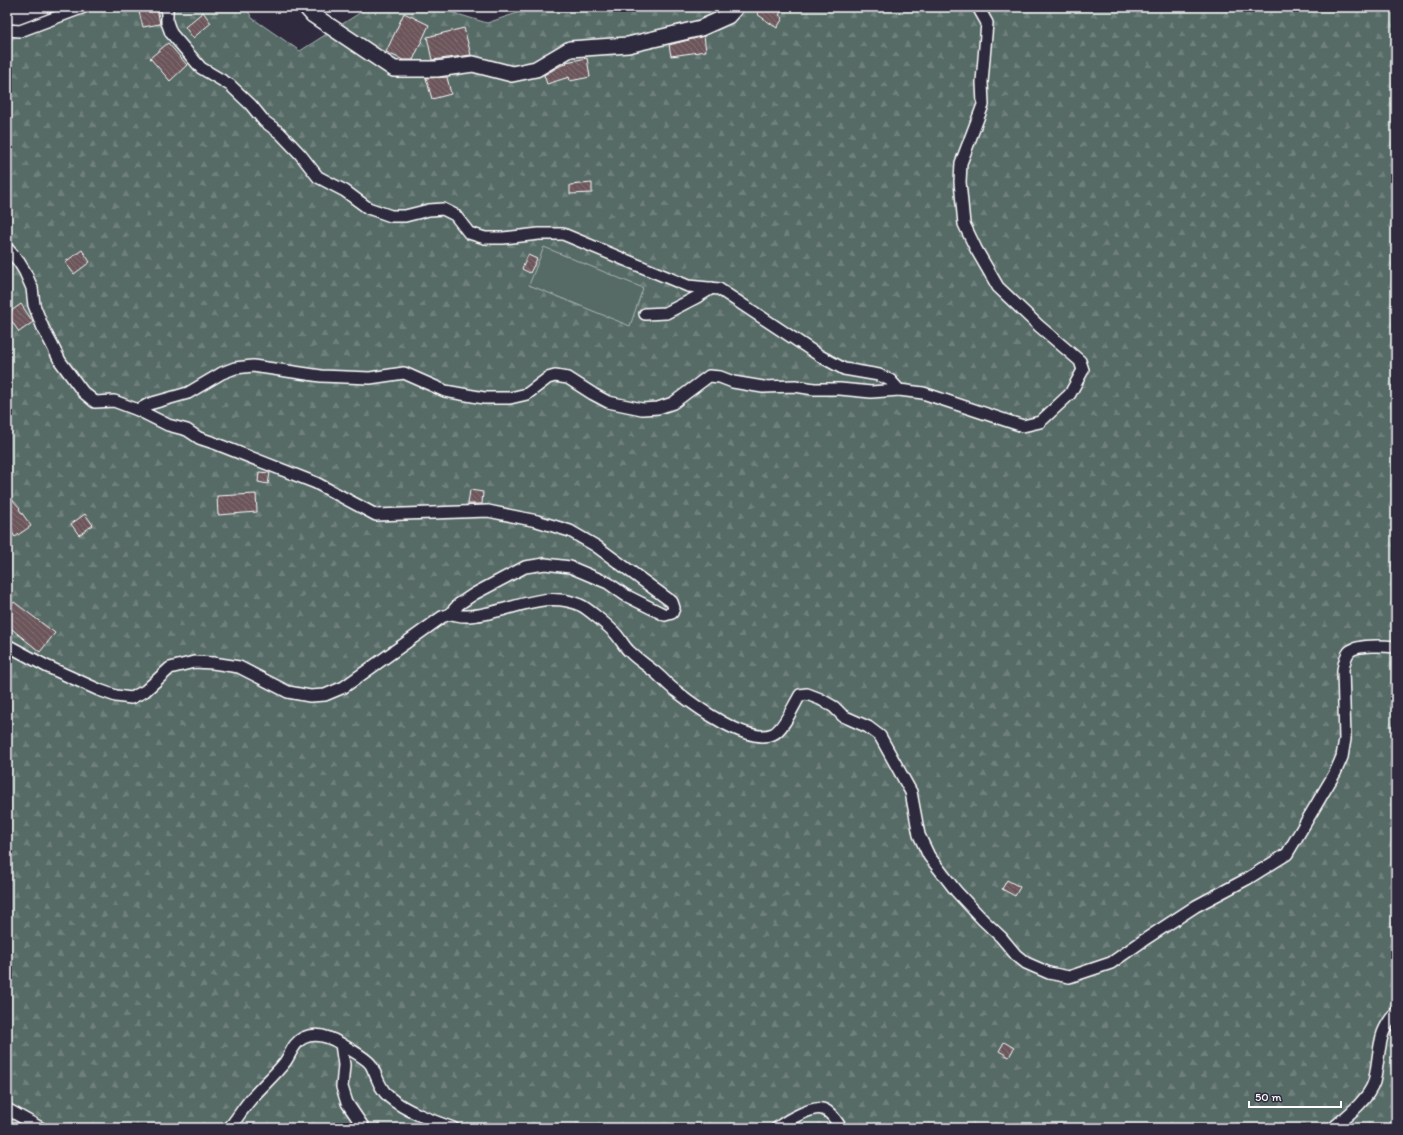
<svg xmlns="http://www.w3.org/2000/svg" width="1403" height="1135" viewBox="0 0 1403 1135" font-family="Itim,sans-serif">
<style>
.forest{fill:url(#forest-firs);stroke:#aab5b2}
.garden{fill:#566b66;stroke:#aab5b2}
.building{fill:url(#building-back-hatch);stroke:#fff}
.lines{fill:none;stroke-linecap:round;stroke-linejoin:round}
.street-casing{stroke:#fff;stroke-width:14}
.secondary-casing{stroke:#fff;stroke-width:18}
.street{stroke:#2f2a3d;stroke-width:11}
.secondary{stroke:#2f2a3d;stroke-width:15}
</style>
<defs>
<pattern id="forest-firs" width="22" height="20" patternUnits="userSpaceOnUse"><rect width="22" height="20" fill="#566b66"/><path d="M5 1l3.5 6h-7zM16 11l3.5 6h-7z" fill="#6f817d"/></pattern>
<pattern id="building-back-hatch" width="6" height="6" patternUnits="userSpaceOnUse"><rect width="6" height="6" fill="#6c575b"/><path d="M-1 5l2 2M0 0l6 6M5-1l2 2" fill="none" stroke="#827074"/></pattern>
</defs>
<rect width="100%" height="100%" fill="#2f2a3d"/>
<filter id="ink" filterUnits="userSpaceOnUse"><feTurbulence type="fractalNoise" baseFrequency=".025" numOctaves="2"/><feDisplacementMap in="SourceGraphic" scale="8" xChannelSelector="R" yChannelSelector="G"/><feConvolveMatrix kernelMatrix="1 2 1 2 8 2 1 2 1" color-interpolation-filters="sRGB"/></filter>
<g filter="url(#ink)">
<polygon class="forest" points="45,7 246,7 252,18 300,51 369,7 434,7 487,23 535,7 1396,7 1396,1128 7,1128 7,42 50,18"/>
<polygon class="garden" points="544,247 643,288 630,326 529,285"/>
<g class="building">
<polygon points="762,7 784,7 779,15 783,18 777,28 757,14"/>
<polygon points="157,8 160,24 143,27 139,12"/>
<polygon points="203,12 211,23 193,38 185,27"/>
<polygon points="404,13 429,25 413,60 403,60 386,52"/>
<polygon points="464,28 471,55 432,60 427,37"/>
<polygon points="704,36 706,51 671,56 669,45"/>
<polygon points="168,43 187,65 170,81 150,58"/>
<polygon points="587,58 590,77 570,81 569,77 547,84 544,75 560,66 567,63 566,62"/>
<polygon points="447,77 451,94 432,99 426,78"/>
<polygon points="592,183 592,193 570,194 570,185"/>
<polygon points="82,250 90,262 74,274 65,262"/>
<polygon points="528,255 537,259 530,273 522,269"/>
<polygon points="21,304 33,322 19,332 7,314"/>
<polygon points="259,472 270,473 268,484 258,482"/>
<polygon points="470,490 483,492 482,504 468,504"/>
<polygon points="7,494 20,508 19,509 31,526 15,537 7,524"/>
<polygon points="256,494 257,512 218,515 217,496"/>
<polygon points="85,514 93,525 79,535 71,524"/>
<polygon points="14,602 55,633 40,652 7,625 7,610"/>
<polygon points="1007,880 1020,887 1015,896 1002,889"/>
<polygon points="1004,1042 1014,1048 1009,1057 999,1051"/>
</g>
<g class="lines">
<g class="street-casing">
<g id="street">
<polyline points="167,7 167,22 171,33 201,68 230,85 251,105 264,121 280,133 300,154 318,177 345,191 368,208 391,216 405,216 429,210 443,209 455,215 469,233 485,238 503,238 539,234 563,234 688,286 719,289 820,356 844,369 879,375 890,380 899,390 923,393 1023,426 1040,422 1070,394 1083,370 1080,361 1039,326 998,287 976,249 964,224 960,182 961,163 983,105 982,82 987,23 978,7"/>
<polyline points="7,30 20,31 84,7"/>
<polyline points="7,248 19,262 25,272 32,288 34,305 43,328 51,343 60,361 83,392 95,402 114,401 138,410 168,425 187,430 199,438 214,443 316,483 376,515 488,511 537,521 570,531 596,546 672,602 674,608 672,613 665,615 625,595 608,583 570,567 545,564 525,567 474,594 459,604 451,613"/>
<polyline points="645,314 666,313 697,297 712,288"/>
<polyline points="138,410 149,404 188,393 222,373 235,368 253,366 321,376 370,378 404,373 445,391 484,398 510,398 527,394 548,378 555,376 568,378 593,394 608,402 642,409 658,408 673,403 709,376 720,377 733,382 763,387 795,386 814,389 840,389 871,392 899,390"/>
<path d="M 7,645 L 46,666 L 99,690 L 116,696 L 131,698 L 145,691 L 170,668 L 194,662 L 213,663 L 239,667 L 288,692 L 310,696 L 325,695 L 344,687 L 442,617 C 456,611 455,617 468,616 C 505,615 543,588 580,605 C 586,607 608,626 613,631 C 620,637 623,646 630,652 C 638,660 648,666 656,673 C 663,679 669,686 676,691 C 695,706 748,745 773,734 C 783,730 794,705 800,695 L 807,694 L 820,699 L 834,707 L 843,716 L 868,727 L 880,736 L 911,792 L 919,835 L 929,856 L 956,891 L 983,920 L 1001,937 L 1016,955 L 1026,963 L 1049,973 L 1069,977 L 1111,963 L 1144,940 L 1196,906 L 1247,879 L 1287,854 L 1335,773 L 1342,757 L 1345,739 L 1343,670 C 1344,664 1345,657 1349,652 C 1356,644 1386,646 1396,647"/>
<path d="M 341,1044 C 349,1049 367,1058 371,1065 C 377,1076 379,1088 389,1097 C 405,1111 433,1121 453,1128"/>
<polyline points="7,1109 41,1128"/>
<path d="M 229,1128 C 237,1119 243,1108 251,1099 C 262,1086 275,1075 285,1062 C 291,1054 293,1043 303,1038 C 316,1032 330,1037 341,1044 L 344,1065 L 342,1087 L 347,1103 L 364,1128"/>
<path d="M 777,1128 C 786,1121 814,1104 825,1110 C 832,1113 837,1122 841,1128"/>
<path d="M 1333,1128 C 1347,1116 1368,1100 1374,1082 C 1378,1066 1378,1048 1383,1033 C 1386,1025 1391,1018 1396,1012"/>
</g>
</g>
<g class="secondary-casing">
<polyline id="secondary" points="306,7 313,15 394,69 437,69 473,64 512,74 536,69 570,49 628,45 701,28 728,16 736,7"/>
</g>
<use href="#street" class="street"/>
<use href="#secondary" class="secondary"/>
</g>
</g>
<rect width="1403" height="1135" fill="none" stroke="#2f2a3d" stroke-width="24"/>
<rect x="12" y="12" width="1379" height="1111" fill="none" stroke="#fff" stroke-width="1.5" filter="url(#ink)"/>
<path d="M1249 1101v6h92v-6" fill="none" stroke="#ffffff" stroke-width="2"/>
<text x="1255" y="1101" font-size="12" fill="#ffffff" stroke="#2f2a3d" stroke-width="3" paint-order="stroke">50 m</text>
</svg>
